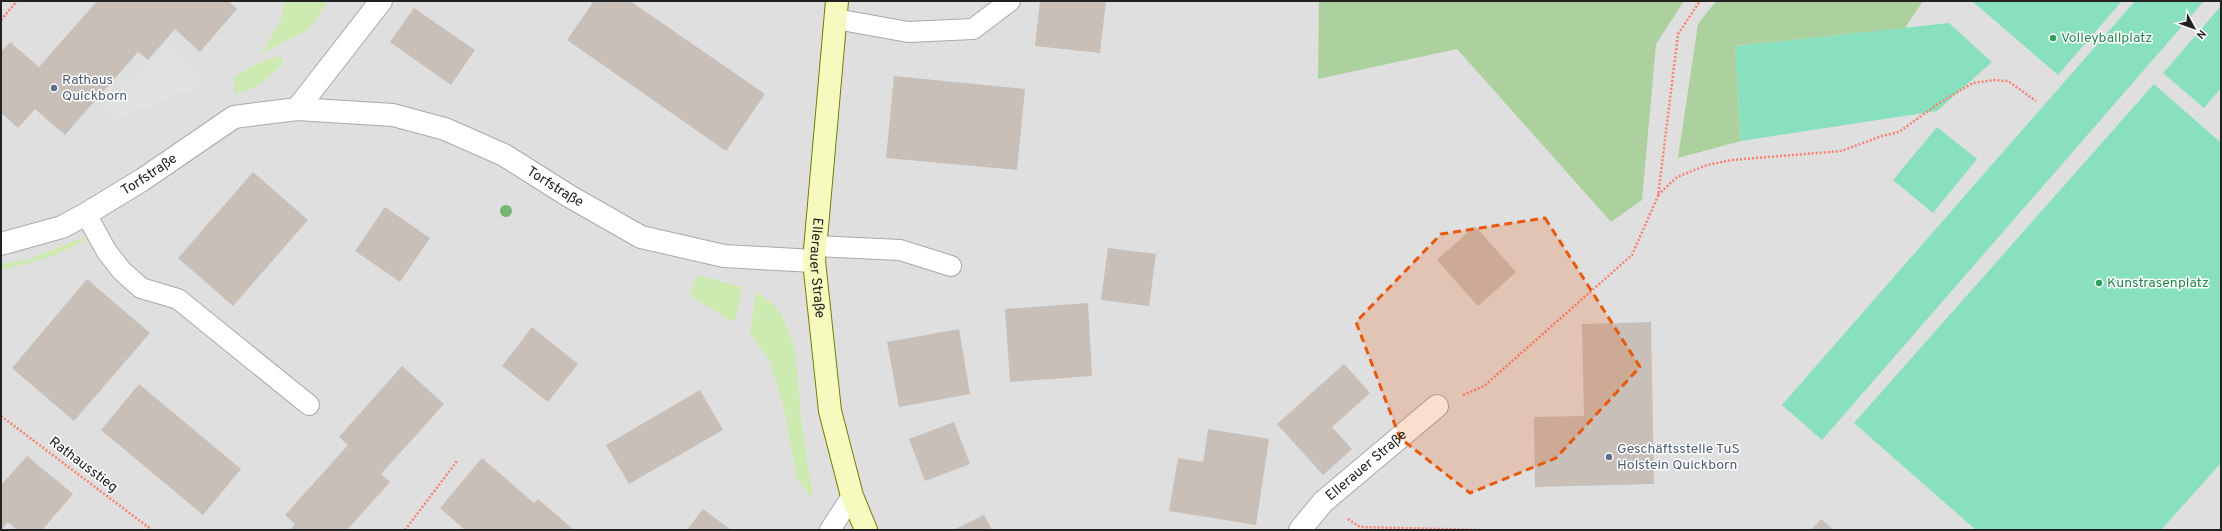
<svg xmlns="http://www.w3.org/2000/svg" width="2222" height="531" viewBox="0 0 2222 531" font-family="Overpass,sans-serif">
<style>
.residential{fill:#e0dfdf}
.grass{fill:#cdebb0}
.forest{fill:#add19e}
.pitch{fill:#88e0be}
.parking{fill:#e2e2e2}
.building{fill:#c7bfb8}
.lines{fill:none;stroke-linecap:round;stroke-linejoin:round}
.lane-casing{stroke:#a9a9a9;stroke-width:22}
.street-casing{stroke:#a9a9a9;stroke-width:24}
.secondary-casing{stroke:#707d05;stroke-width:24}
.path{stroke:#fa8072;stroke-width:2.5;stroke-dasharray:2 2;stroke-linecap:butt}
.lane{stroke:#fff;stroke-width:20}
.street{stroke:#fff;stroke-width:22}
.secondary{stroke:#f7fabf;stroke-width:22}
.tree{fill:#74b475}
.marked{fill:#e8590c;fill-opacity:0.2;stroke:#e8590c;stroke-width:3;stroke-dasharray:8 5;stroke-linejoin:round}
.leisure-dot{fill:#2e9e5b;stroke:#fff;stroke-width:1.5}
.service-dot{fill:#5c6f8a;stroke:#fff;stroke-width:1.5}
.labels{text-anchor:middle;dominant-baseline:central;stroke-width:3;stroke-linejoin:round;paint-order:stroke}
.leisure-label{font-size:14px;fill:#27864d;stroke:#fff;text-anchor:start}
.service-label{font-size:14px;fill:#4e5e75;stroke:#fff;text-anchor:start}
.street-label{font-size:14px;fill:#222;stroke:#fff}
</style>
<rect width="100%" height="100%" fill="#f2efe9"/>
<rect class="residential" x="1" y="1" width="2220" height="529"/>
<g class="grass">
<polygon points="285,1 328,1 308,30 261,54 281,20"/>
<path d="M 278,56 L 282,58 L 283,63 C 266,81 258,89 234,94 L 235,77 L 256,64 Z"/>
<path d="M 85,237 L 88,238 C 61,255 32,264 1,269 L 1,264 L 30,259 Z"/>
<polygon points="697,275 742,287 736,318 732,322 689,295"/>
<polygon points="756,292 774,304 782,315 795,349 802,426 813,499 797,479 783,404 769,360 750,334"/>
</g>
<g class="forest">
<polygon points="1319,1 1684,1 1656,44 1642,200 1611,222 1457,49 1318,79"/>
<polygon points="1716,1 1923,1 1905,28 1735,46 1741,141 1678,158 1698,24"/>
</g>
<g class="pitch">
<polygon points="1972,1 2122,1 2058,75"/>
<polygon points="2135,1 2204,1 1822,440 1782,405"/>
<polygon points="2221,6 2221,88 2204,108 2163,73"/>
<polygon points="1949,23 1992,62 1937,111 1741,141 1735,46"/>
<polygon points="2154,84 2221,143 2221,463 2161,530 1976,530 1854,423"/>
<polygon points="1937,127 1977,159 1933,213 1893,180"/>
</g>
<polygon class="parking" points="168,46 207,83 119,118 105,103"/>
<g class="building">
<polygon points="97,1 228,1 237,9 200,52 175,29 148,60 138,52 65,135 35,109 18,128 1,113 1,52 10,42 39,67"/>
<polygon points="594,1 630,1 765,94 726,151 567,40"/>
<polygon points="1040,1 1106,1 1100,53 1035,46"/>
<polygon points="414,8 475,50 451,85 390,42"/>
<polygon points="894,76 1025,89 1017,170 886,158"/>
<polygon points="253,172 308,220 233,306 178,258"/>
<polygon points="385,207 430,238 400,282 355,251"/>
<polygon points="1475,226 1516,272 1478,306 1437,260"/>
<polygon points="1108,248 1156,254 1149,306 1101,300"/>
<polygon points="87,279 150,333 74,421 12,368"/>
<polygon points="1088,303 1092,376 1010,382 1005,309"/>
<polygon points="1651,322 1654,484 1535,487 1534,417 1584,416 1582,324"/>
<polygon points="532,327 578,364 548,402 502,366"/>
<polygon points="959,329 970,394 899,407 887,342"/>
<polygon points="1344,364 1370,393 1332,427 1352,449 1323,475 1277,424"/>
<polygon points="402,366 444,404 381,474 390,482 347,530 290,530 295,524 285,515 348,445 339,437"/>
<polygon points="139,384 241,469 203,515 101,430"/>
<polygon points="700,390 723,430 629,484 606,445"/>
<polygon points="954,422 970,464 925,481 909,439"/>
<polygon points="1208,429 1269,439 1256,525 1169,511 1178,458 1203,462"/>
<polygon points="27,456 73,494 42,530 17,530 8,522 1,530 1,485"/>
<polygon points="482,458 534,503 538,499 574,530 465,530 440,508"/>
<polygon points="703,509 731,530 687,530"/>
<polygon points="984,515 992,530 953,530"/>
<polygon points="1821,519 1834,530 1811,530"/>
</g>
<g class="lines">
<g class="lane-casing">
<g id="lane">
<polyline points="836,19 908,32 973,29 1010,1"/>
<polyline points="86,214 107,252 122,271 141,288 178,299 309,405"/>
<polyline points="816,246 900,250 951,266"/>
<polyline points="830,530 852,496"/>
</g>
</g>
<g class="street-casing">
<g id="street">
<polyline points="297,109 381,1"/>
<path id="s1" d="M 1,244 L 62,227 L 86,214 L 142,180 L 234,117 L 297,109 L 393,115 L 445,129 L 504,155 L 569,196 L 641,237 L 724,256 L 814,261"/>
<path id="s2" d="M 1300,530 L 1323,502 L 1437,406"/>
</g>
</g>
<g class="secondary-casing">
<g id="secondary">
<path id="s3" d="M 837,1 L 814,261 L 830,411 L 852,496 L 866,530"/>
</g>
</g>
<g class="path">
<polyline points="1,20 17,1"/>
<polyline points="1658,195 1677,177 1707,165 1732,160 1841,151 1882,136 1899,132 1942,101 1973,83 1995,80 2008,81 2036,101"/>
<polyline points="1463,395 1484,386 1632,255 1658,196 1678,34 1700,1"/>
<polyline points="1,416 152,530"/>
<polyline points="1348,519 1360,527 1481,530"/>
<polyline points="405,530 457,461"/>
</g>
<use href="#lane" class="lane"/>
<use href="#street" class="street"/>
<use href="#secondary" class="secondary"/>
</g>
<circle class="tree" cx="506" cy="211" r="6"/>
<path class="marked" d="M 1545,218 L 1640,367 L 1556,458 L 1470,493 L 1400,438 L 1356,322 L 1441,234 Z"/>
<g class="leisure-dot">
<circle cx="2053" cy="38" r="4"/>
<circle cx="2099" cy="283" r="4"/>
</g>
<g class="service-dot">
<circle cx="54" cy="88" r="4"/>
<circle cx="1609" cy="457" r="4"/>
</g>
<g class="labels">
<g class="leisure-label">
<text x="2061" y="38">Volleyballplatz</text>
<text x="2107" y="283">Kunstrasenplatz</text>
</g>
<g class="service-label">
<text x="62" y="80">Rathaus<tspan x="62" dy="16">Quickborn</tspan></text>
<text x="1617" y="449">Geschäftsstelle TuS<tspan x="1617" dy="16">Holstein Quickborn</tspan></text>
</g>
<g class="street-label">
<text stroke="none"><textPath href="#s1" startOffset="165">Torfstraße</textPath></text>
<text stroke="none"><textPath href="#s1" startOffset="606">Torfstraße</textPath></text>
<text stroke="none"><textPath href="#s3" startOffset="268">Ellerauer Straße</textPath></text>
<text transform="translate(83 465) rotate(37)">Rathausstieg</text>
<text stroke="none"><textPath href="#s2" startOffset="93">Ellerauer Straße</textPath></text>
</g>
</g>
<rect width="2222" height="531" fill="none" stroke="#222222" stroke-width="4"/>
<g transform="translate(2194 28) rotate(131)" stroke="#ffffff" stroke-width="3" paint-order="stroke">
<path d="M0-3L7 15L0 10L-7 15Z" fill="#222222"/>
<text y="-6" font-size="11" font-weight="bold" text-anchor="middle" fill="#222222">N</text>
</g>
</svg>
